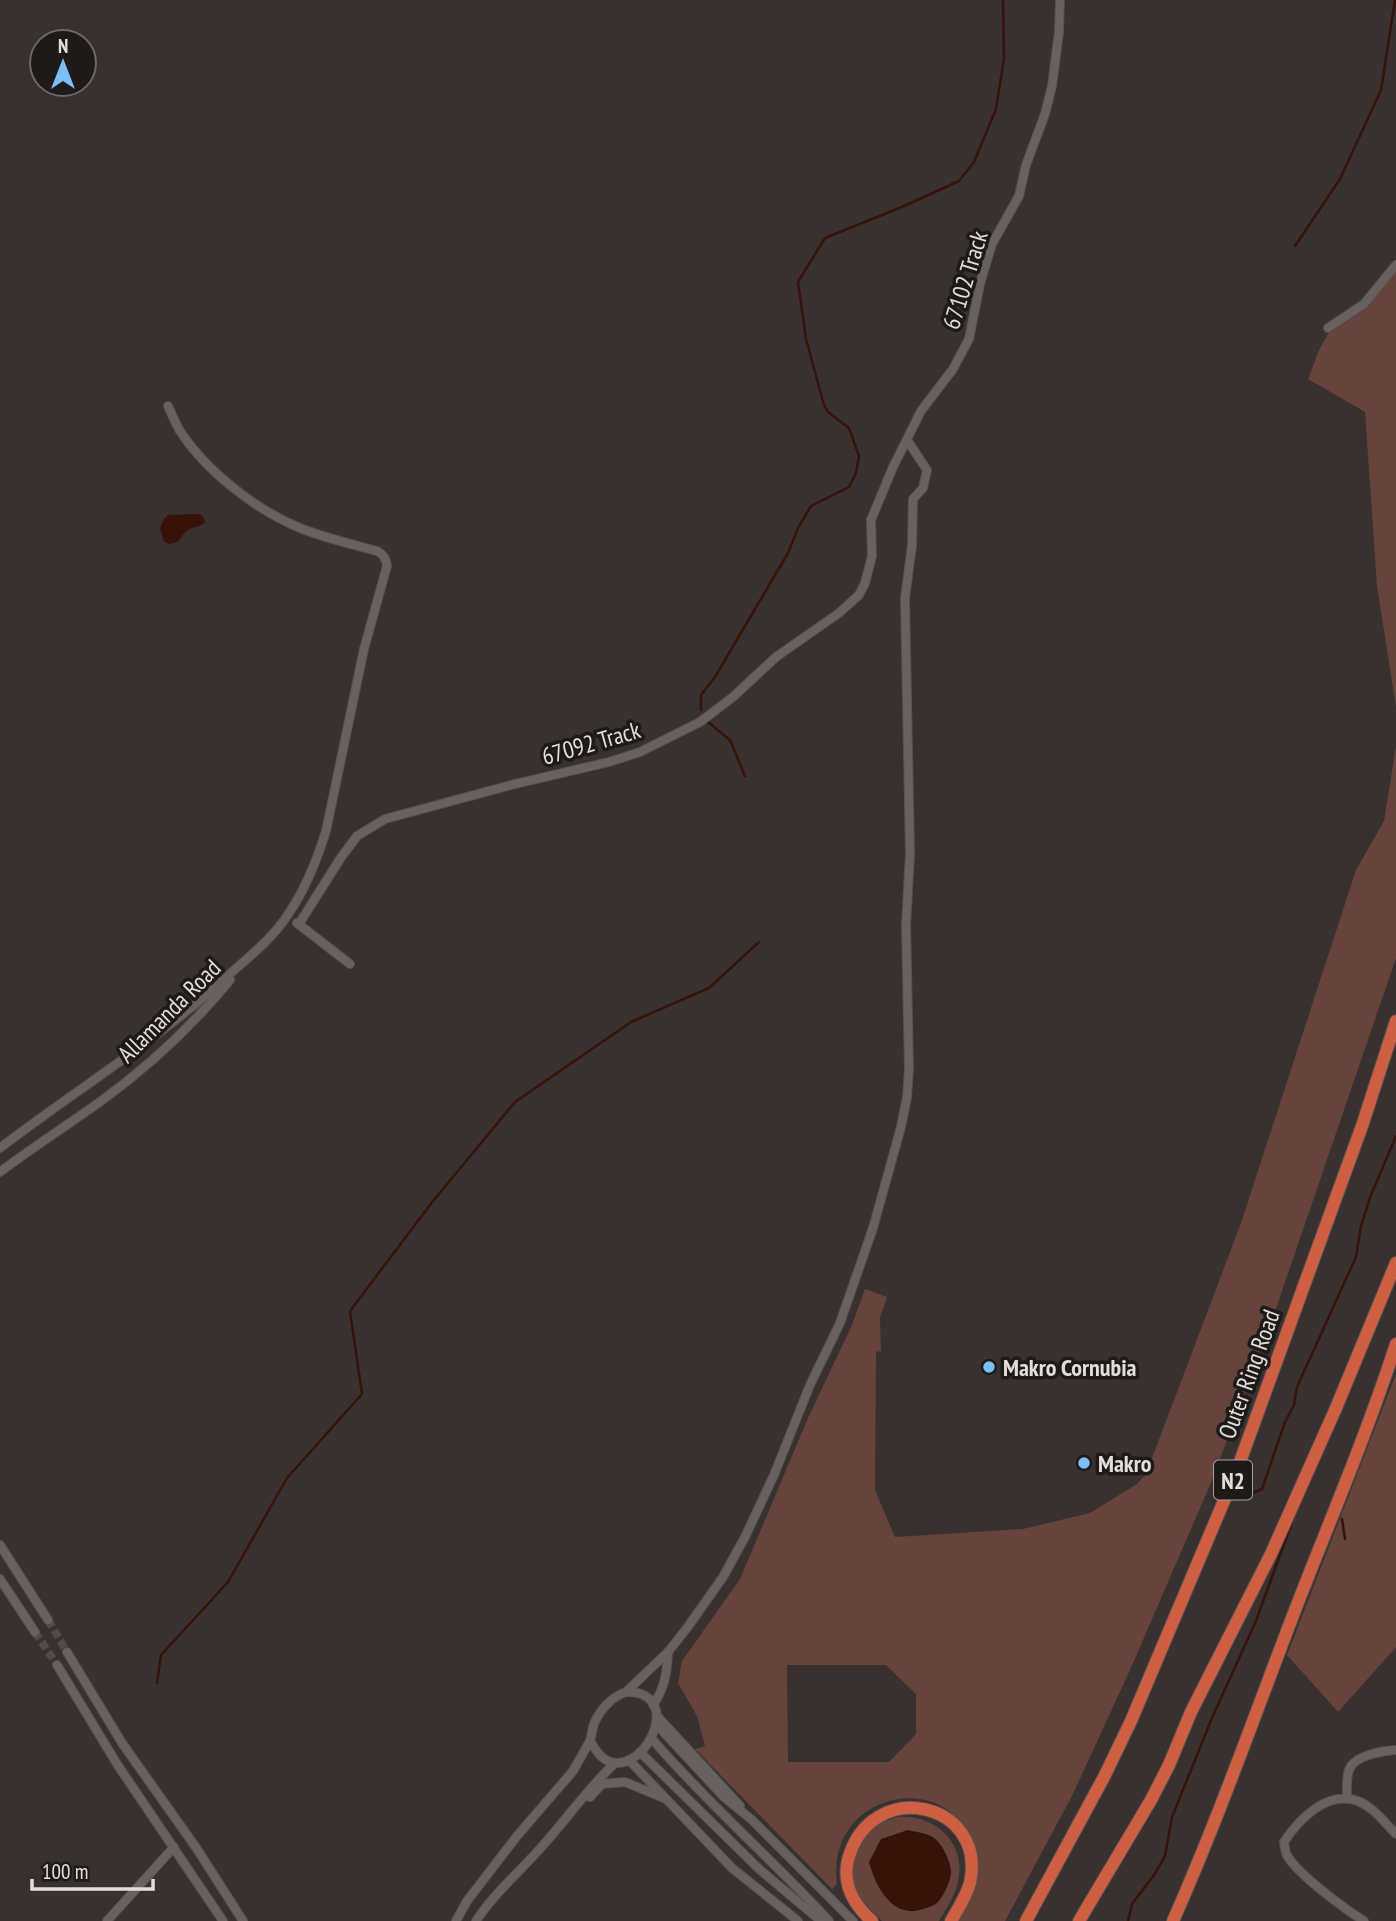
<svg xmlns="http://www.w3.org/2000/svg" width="1396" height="1921" viewBox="0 0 1396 1921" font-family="'PT Sans Narrow',sans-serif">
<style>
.green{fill:#66443b;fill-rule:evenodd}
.water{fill:#361209}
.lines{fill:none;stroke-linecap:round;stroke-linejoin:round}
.stream{stroke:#361209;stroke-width:2.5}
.minor-tunnel{stroke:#524b49;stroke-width:8;stroke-dasharray:8 4;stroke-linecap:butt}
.minor-casing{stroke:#56504f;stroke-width:10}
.highway-casing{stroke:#56504f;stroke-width:14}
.minor{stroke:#68615f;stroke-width:8}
.highway{stroke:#ce5f42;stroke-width:12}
.poi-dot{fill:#7bbef8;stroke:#1d1a19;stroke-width:2.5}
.labels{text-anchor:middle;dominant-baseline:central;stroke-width:7;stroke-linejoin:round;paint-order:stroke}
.shield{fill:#1d1a19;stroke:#a8a3a2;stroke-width:2}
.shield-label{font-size:23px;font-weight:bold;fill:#e3dedd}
.street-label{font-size:24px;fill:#e3dedd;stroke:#1d1a19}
.poi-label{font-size:24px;font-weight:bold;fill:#e3dedd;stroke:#1d1a19;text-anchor:start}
</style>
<rect width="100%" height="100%" fill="#38312f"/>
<g class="green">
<polygon points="1396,272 1396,707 1377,586 1365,412 1308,379 1319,350 1328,334 1363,311"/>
<path d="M 1396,746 L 1396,958 L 1269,1329 L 1210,1485 L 1130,1670 L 1072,1796 L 1005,1921 L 958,1921 C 964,1909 974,1896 977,1883 C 980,1871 978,1857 974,1846 C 946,1765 825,1793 837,1884 L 832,1889 L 695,1749 L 705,1746 L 697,1716 L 678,1683 L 682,1661 L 740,1579 L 808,1418 L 852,1325 L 865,1289 L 887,1297 L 880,1318 L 881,1351 L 876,1352 L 875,1490 L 895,1537 L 1023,1529 L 1090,1513 L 1137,1484 L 1146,1474 L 1241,1223 L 1356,870 L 1384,821 ZM 787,1665 L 886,1665 L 916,1694 L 916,1734 L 889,1762 L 788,1762 Z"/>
<polygon points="1396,1374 1396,1647 1338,1712 1287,1655"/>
<path d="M 898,1817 C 935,1814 967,1843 958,1882 C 955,1896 946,1909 939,1921 L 882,1921 C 873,1912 863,1903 857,1892 C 842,1859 865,1824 898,1817 Z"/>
</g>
<g class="water">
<path d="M 200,514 L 204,518 L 205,523 C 190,531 190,524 178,542 L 169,544 L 164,542 L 160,528 L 164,519 L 168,515 Z"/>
<path d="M 908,1830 C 915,1832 928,1833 934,1838 C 942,1844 951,1861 951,1872 C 951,1881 944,1895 938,1902 C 934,1906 929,1907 923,1909 C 893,1920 875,1886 869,1862 L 881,1839 Z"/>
</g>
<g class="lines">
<g class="stream">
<polyline points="1295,246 1340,179 1381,90 1395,0"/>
<polyline points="701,710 701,695 715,677 788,553 798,528 811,506 849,487 856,473 859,456 849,428 828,412 824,405 806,339 798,282 825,238 902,207 959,181 974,162 996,109 1004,58 1003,0"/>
<polyline points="708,722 730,740 745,776"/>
<polyline points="1244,1497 1262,1489 1285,1422 1294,1405 1297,1387 1356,1257 1361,1226 1371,1195 1396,1136"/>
<polyline points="1342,1519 1345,1539"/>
<polyline points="157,1683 161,1655 228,1582 287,1478 362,1394 350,1311 433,1201 515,1102 631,1022 709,988 759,942"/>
<polyline points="1128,1921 1132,1904 1154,1875 1165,1856 1172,1817 1212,1718 1256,1621 1292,1522"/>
</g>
<g class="minor-tunnel">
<polyline points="48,1620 67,1652"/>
<polyline points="35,1632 57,1665"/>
</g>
<g class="minor-casing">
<g id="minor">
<polyline points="1328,328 1364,304 1396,265"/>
<polyline points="297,923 350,964"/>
<polyline points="299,924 340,859 357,836 385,819 511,785 609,762 640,752 700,722 733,697 776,657 839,613 859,595 865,583 872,556 871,520 893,467 921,411 953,369 969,339 980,284 992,244 1019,196 1026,165 1045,114 1052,86 1059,32 1060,0"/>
<path d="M 0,1148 C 76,1090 159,1039 230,974 C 251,955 274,937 289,913 C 306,888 317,860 326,831 L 364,649 L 387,566 C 386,559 384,555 377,551 C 351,544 325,538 300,528 C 256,510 206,471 180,431 C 175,423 172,414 168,406"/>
<path d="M 0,1172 C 33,1147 68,1125 101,1101 C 148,1067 193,1025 230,980"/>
<polyline points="0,1545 48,1620"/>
<polyline points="0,1579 35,1632"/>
<polyline points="67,1652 122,1743 197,1849 243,1921"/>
<polyline points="57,1665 117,1764 223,1921"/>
<polyline points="626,1692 668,1652 687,1628 723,1577 745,1537 774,1475 810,1385 840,1323 873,1228 901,1127 907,1097 909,1068 906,925 910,854 905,598 912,545 913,499 923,488 927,470 907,440"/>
<path d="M 626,1692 C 689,1691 641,1785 603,1758 C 597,1753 594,1747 590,1741 C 592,1735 592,1729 594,1724 C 599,1711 612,1696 626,1692 Z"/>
<path d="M 653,1705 C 665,1688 667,1672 668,1652"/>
<polyline points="657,1716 740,1806"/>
<polyline points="657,1725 724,1797 752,1820 853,1921"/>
<path d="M 652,1739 C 707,1803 772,1859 829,1921"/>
<polyline points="640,1752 759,1869 821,1921"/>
<polyline points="629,1760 732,1868 798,1921"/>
<polyline points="590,1797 602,1784 625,1782 666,1799"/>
<path d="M 1347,1799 C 1347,1790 1346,1778 1349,1770 C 1354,1755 1383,1751 1396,1750"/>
<polyline points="107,1921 174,1847"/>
<polyline points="456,1921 467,1901 517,1836 573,1771 590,1741"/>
<path d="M 476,1921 C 493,1895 516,1875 537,1852 C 564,1823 586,1790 615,1763"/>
<path d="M 1364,1921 C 1345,1909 1300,1876 1288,1857 C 1285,1853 1285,1847 1284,1842 C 1299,1819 1327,1790 1358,1801 C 1373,1807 1385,1823 1396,1834"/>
</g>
</g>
<g class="highway-casing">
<g id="highway">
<path d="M 872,1921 C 854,1905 842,1884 848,1860 C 870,1776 988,1801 970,1883 C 966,1897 958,1909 951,1921"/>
<polyline points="1026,1921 1104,1777 1131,1721 1237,1470 1362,1126 1396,1021"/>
<polyline points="1079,1921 1151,1800 1169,1765 1191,1712 1271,1554 1336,1408 1396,1263"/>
<path d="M 1173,1921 C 1217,1822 1253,1720 1292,1618 C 1327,1527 1366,1437 1396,1344"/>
</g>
</g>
<use href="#minor" class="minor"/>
<use href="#highway" class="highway"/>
</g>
<g class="poi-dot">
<circle cx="989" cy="1367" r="7"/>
<circle cx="1084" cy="1463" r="7"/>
</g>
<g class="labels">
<rect class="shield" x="1214" y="1460.5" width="38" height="39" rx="5"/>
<g class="shield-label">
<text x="1233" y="1480">N2</text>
</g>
<g class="street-label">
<text transform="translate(965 280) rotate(-73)">67102 Track</text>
<text transform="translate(591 743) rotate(-16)">67092 Track</text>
<text transform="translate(169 1011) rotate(-45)">Allamanda Road</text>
<text transform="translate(1249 1374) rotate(-70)">Outer Ring Road</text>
</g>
<g class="poi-label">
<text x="1003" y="1367">Makro Cornubia</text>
<text x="1098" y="1463">Makro</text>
</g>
</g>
<g transform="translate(63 63)"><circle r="33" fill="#1d1a19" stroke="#6c6867" stroke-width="2"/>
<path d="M0-5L12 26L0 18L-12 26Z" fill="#7bbef8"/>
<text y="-10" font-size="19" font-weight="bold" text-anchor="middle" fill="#e3dedd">N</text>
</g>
<path d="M32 1879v10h121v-10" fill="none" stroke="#e3dedd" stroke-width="3.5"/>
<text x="42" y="1879" font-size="21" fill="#e3dedd" stroke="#1d1a19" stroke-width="5" paint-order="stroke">100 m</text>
</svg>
